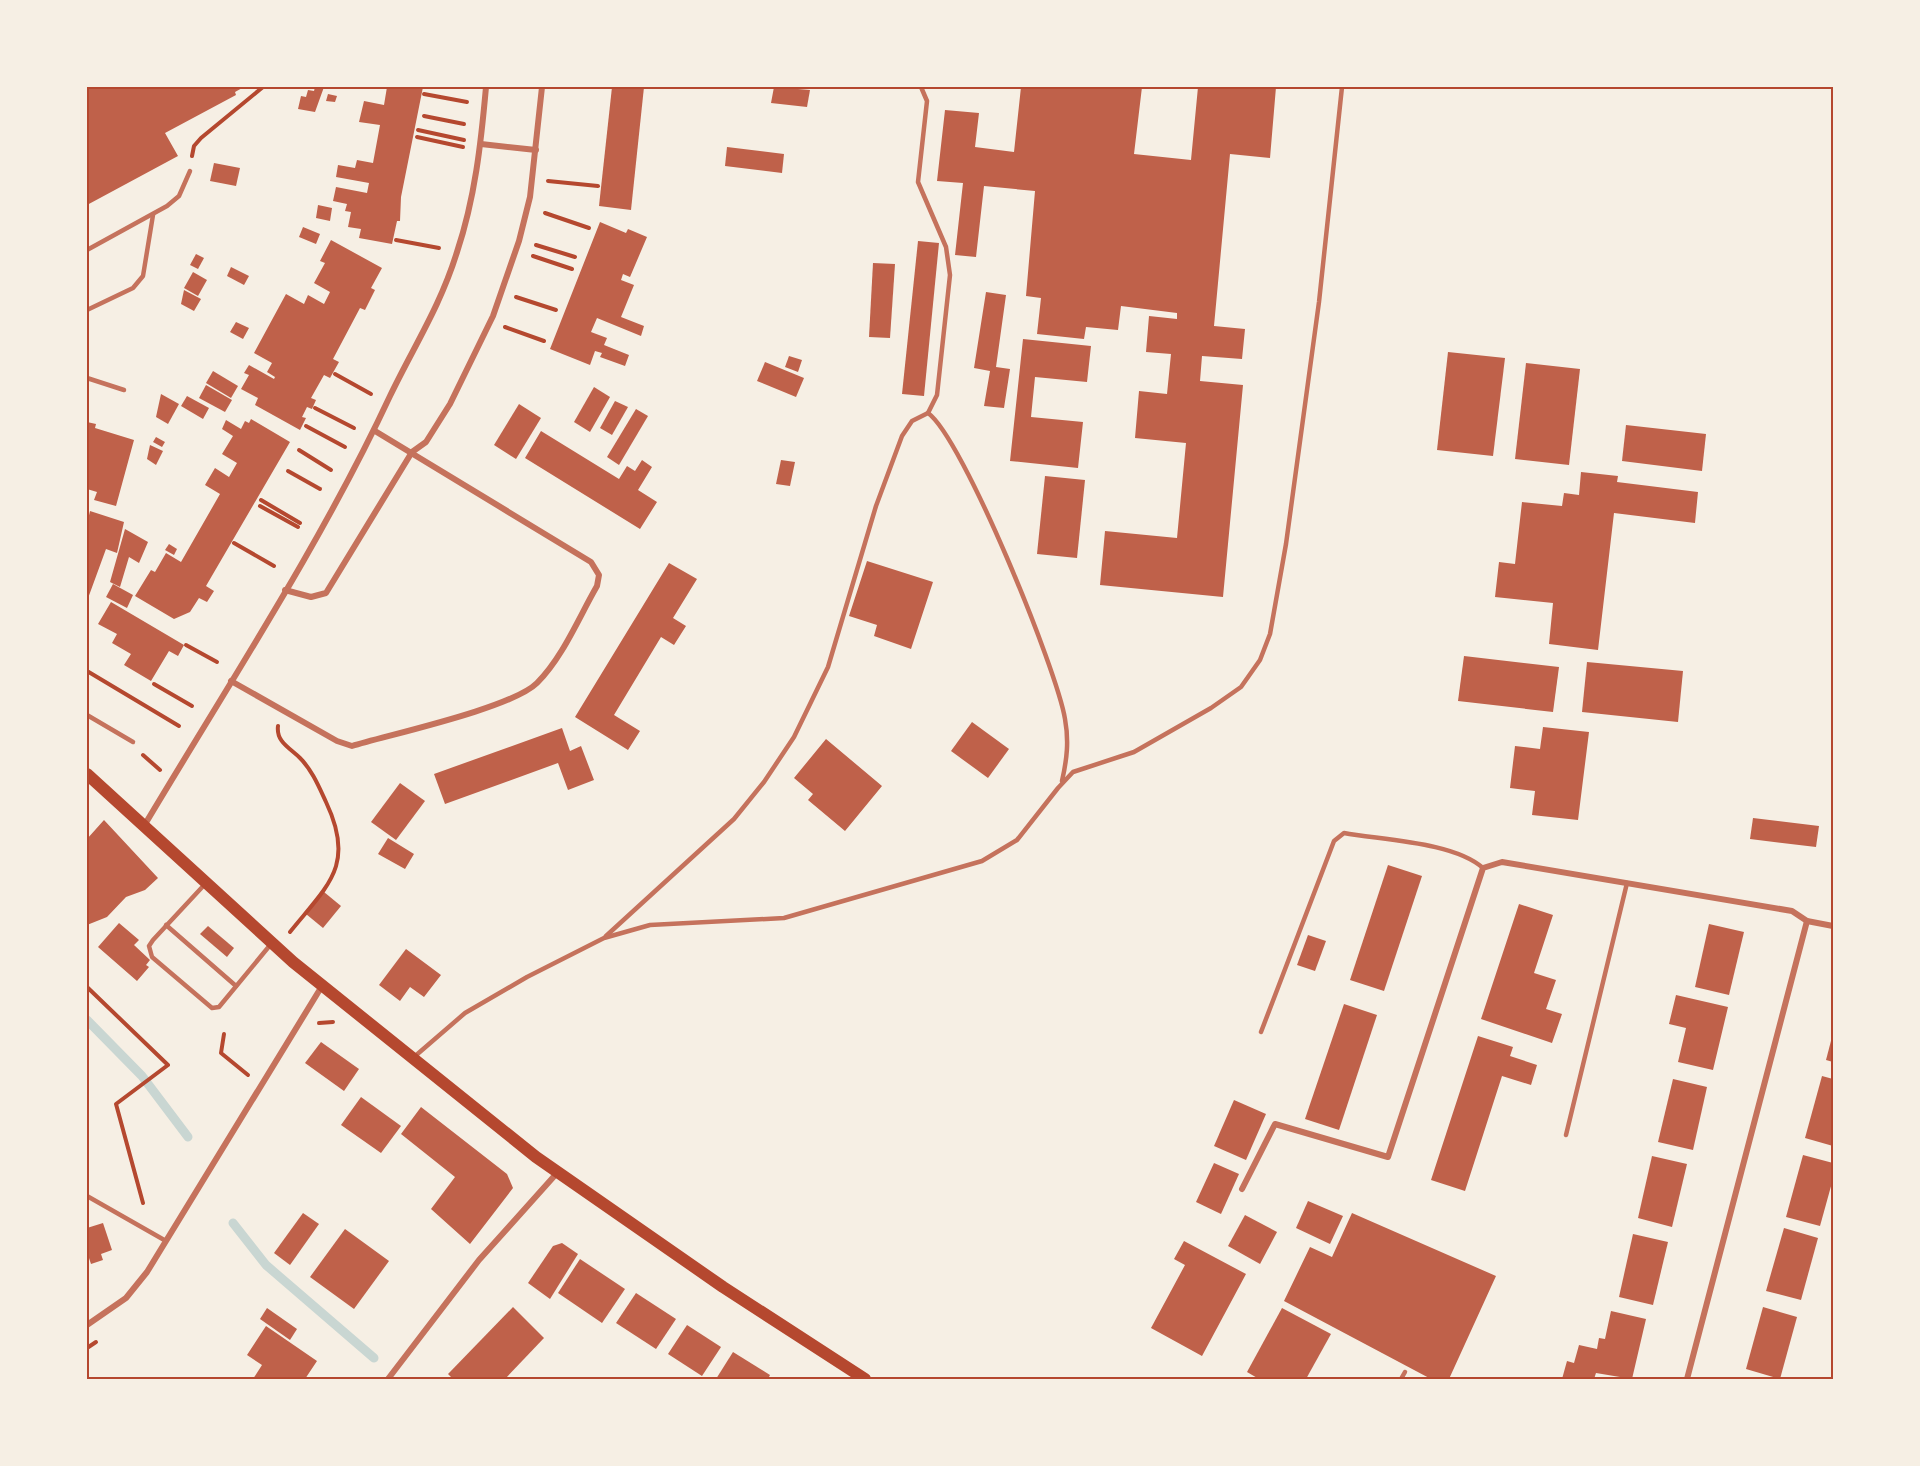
<svg xmlns="http://www.w3.org/2000/svg" width="1920" height="1466" viewBox="0 0 1920 1466" font-family="Raleway,sans-serif">
<style>
.lines{fill:none;stroke-linecap:round;stroke-linejoin:round}
.stream{stroke:#c9d6d2;stroke-width:9}
.building{fill:#bf614a}
.path{stroke:#b5482f;stroke-width:4}
.service{stroke:#c5725c;stroke-width:4.5}
.minor{stroke:#c5725c;stroke-width:6}
.secondary{stroke:#b5482f;stroke-width:12}
.neatline{fill:none;stroke:#b5482f;stroke-width:2}
</style>
<rect width="100%" height="100%" fill="#f6efe4"/>
<g class="lines">
<g class="stream">
<polyline points="87,1020 142,1076 188,1137"/>
<polyline points="233,1223 266,1265 374,1358"/>
</g>
</g>
<g class="building">
<polygon points="92,87 244,87 235,92 236,95 165,133 178,156 87,205 87,90"/>
<polygon points="315,87 324,87 315,112 298,109 301,96 306,97 308,90 314,91"/>
<polygon points="387,87 423,87 401,197 400,221 397,221 392,244 359,238 361,229 348,227 351,212 345,211 347,204 333,201 336,187 367,193 369,183 336,177 338,165 355,168 357,160 373,163 380,125 359,122 364,101 384,105"/>
<polygon points="612,87 644,87 631,210 599,206"/>
<polygon points="774,87 810,90 807,107 771,103"/>
<polygon points="1021,87 1142,87 1134,154 1191,160 1198,87 1276,87 1270,158 1230,154 1214,326 1245,329 1242,359 1202,356 1200,381 1243,385 1223,597 1100,585 1105,531 1177,538 1186,443 1135,438 1139,391 1167,394 1171,354 1146,352 1149,316 1177,319 1177,313 1121,306 1118,330 1086,327 1084,339 1037,334 1041,298 1026,296 1035,191 984,186 976,257 955,255 963,183 937,181 945,110 979,113 975,147 1014,152"/>
<polygon points="328,94 337,96 335,102 326,101"/>
<polygon points="727,147 784,154 782,173 725,166"/>
<polygon points="214,163 240,168 236,186 210,181"/>
<polygon points="318,205 332,208 330,221 316,218"/>
<polygon points="600,222 626,233 628,229 647,237 630,277 623,274 621,280 634,285 621,317 644,326 641,336 597,318 591,332 607,338 604,345 629,355 625,366 600,357 602,353 595,351 590,365 550,349"/>
<polygon points="303,227 320,234 316,244 299,237"/>
<polygon points="331,240 382,268 371,288 375,290 365,310 360,308 333,359 339,362 330,378 324,375 311,398 316,400 312,409 307,407 302,417 306,418 300,430 255,405 258,398 241,389 249,375 244,373 249,365 274,379 275,377 267,372 272,363 254,353 286,294 304,304 308,295 324,304 330,292 314,283 325,263 320,261"/>
<polygon points="918,241 939,243 924,396 902,394"/>
<polygon points="196,254 204,258 198,269 190,265"/>
<polygon points="873,263 895,264 890,338 869,337"/>
<polygon points="231,267 249,276 244,285 227,276"/>
<polygon points="193,272 207,280 198,296 184,288"/>
<polygon points="184,290 201,299 194,311 181,304"/>
<polygon points="986,292 1006,295 996,367 1010,369 1004,408 984,406 990,371 974,368"/>
<polygon points="236,322 249,328 243,339 230,332"/>
<polygon points="1023,339 1091,346 1087,382 1035,377 1031,417 1083,422 1078,468 1010,461"/>
<polygon points="1448,352 1505,358 1493,456 1437,450"/>
<polygon points="789,356 802,360 798,372 785,367"/>
<polygon points="765,362 804,378 796,397 757,381"/>
<polygon points="1526,363 1580,369 1569,465 1515,459"/>
<polygon points="213,371 238,386 231,398 206,383"/>
<polygon points="206,385 232,400 225,412 199,398"/>
<polygon points="594,387 610,397 590,432 574,422"/>
<polygon points="161,394 179,404 168,424 156,417"/>
<polygon points="187,396 209,408 203,419 181,406"/>
<polygon points="615,401 628,407 612,435 600,428"/>
<polygon points="519,404 541,418 516,459 494,445"/>
<polygon points="636,409 648,416 619,465 607,457"/>
<polygon points="251,419 290,442 206,586 214,591 207,602 199,598 190,612 174,619 135,596 151,570 155,572 166,553 181,562 220,494 205,485 215,468 229,477 237,463 222,454 233,436 222,429 226,420 241,429 245,421 249,423"/>
<polygon points="87,422 96,424 95,428 134,440 116,506 94,500 97,492 87,489"/>
<polygon points="1626,425 1706,434 1702,471 1622,461"/>
<polygon points="541,431 619,479 627,466 635,471 642,460 652,467 638,490 657,502 640,529 525,458"/>
<polygon points="156,437 165,442 162,447 153,442"/>
<polygon points="150,445 163,451 156,465 147,459"/>
<polygon points="781,460 795,462 790,486 776,484"/>
<polygon points="1581,472 1618,476 1617,482 1698,492 1695,523 1614,513 1598,650 1549,644 1553,603 1495,597 1499,562 1515,564 1522,502 1562,506 1564,493 1579,495"/>
<polygon points="1045,476 1085,480 1077,558 1037,554"/>
<polygon points="90,511 124,522 117,553 106,549 87,601 87,524"/>
<polygon points="125,529 148,542 139,563 129,557 120,587 110,582"/>
<polygon points="169,544 177,549 174,555 165,550"/>
<polygon points="867,561 933,582 911,649 874,636 877,625 849,616"/>
<polygon points="669,563 697,579 673,618 686,626 674,645 661,637 614,715 640,731 628,750 575,717"/>
<polygon points="113,584 133,595 127,608 106,597"/>
<polygon points="111,602 184,645 178,656 169,651 151,681 124,665 131,654 112,643 117,634 98,624"/>
<polygon points="1464,656 1559,667 1553,712 1458,701"/>
<polygon points="1587,662 1683,671 1678,722 1582,712"/>
<polygon points="972,722 1009,749 988,778 951,751"/>
<polygon points="1543,727 1589,732 1578,820 1532,815 1535,791 1510,788 1515,746 1540,749"/>
<polygon points="562,728 570,751 581,746 594,780 568,790 558,763 445,804 434,774"/>
<polygon points="826,739 882,786 845,831 808,800 813,794 794,778"/>
<polygon points="400,783 425,801 396,840 371,822"/>
<polygon points="1753,818 1819,826 1816,847 1750,839"/>
<polygon points="104,820 158,878 145,890 126,897 107,917 87,925 87,839"/>
<polygon points="388,838 414,854 405,869 378,854"/>
<polygon points="1388,865 1422,876 1384,991 1350,980"/>
<polygon points="324,892 341,906 323,928 306,914"/>
<polygon points="1519,904 1553,915 1534,973 1556,980 1546,1009 1562,1014 1552,1043 1481,1019"/>
<polygon points="119,923 139,940 134,945 150,960 146,965 149,967 137,981 98,947"/>
<polygon points="1709,924 1744,932 1729,995 1695,987"/>
<polygon points="208,926 234,948 227,957 200,934"/>
<polygon points="1308,935 1326,941 1315,971 1297,965"/>
<polygon points="406,949 441,975 424,997 410,987 400,1001 379,985"/>
<polygon points="1676,995 1728,1007 1713,1070 1678,1062 1686,1028 1669,1024"/>
<polygon points="1344,1004 1377,1015 1339,1130 1305,1119"/>
<polygon points="1478,1036 1513,1047 1510,1056 1537,1065 1531,1085 1502,1076 1465,1191 1431,1180"/>
<polygon points="1832,1037 1833,1037 1833,1062 1826,1060"/>
<polygon points="321,1042 359,1069 344,1091 305,1063"/>
<polygon points="1822,1076 1833,1079 1833,1146 1805,1138"/>
<polygon points="1673,1079 1707,1087 1693,1150 1658,1142"/>
<polygon points="361,1097 401,1126 381,1153 341,1125"/>
<polygon points="1234,1100 1266,1114 1246,1160 1214,1146"/>
<polygon points="421,1107 507,1174 513,1188 470,1244 431,1209 455,1177 401,1134"/>
<polygon points="1803,1155 1833,1163 1833,1179 1820,1226 1786,1217"/>
<polygon points="1652,1156 1687,1164 1672,1227 1638,1218"/>
<polygon points="1214,1163 1239,1174 1221,1214 1196,1202"/>
<polygon points="1308,1201 1343,1216 1330,1244 1296,1228"/>
<polygon points="303,1213 319,1224 290,1265 274,1253"/>
<polygon points="1352,1213 1496,1276 1449,1379 1431,1379 1284,1301 1310,1247 1332,1257"/>
<polygon points="1245,1215 1277,1232 1260,1264 1228,1246"/>
<polygon points="103,1223 112,1250 101,1254 103,1260 91,1264 89,1258 87,1259 87,1228"/>
<polygon points="1784,1228 1818,1238 1801,1300 1766,1291"/>
<polygon points="345,1229 389,1261 354,1309 310,1277"/>
<polygon points="1633,1234 1668,1242 1653,1305 1619,1297"/>
<polygon points="1184,1241 1246,1274 1202,1356 1151,1328 1185,1265 1174,1259"/>
<polygon points="562,1243 578,1254 550,1299 528,1283 553,1246"/>
<polygon points="580,1259 625,1289 602,1323 558,1293"/>
<polygon points="636,1293 676,1319 656,1349 616,1323"/>
<polygon points="513,1307 544,1338 505,1379 453,1379 448,1374"/>
<polygon points="1763,1307 1797,1317 1780,1379 1746,1369"/>
<polygon points="267,1308 297,1329 290,1340 260,1319"/>
<polygon points="1282,1308 1331,1334 1306,1379 1259,1379 1247,1372"/>
<polygon points="1611,1311 1646,1319 1632,1379 1596,1373 1594,1379 1562,1379 1567,1361 1574,1363 1579,1345 1597,1349 1599,1338 1605,1339"/>
<polygon points="687,1325 721,1347 702,1376 668,1354"/>
<polygon points="266,1326 317,1361 305,1379 253,1379 262,1365 247,1355"/>
<polygon points="733,1352 770,1375 768,1379 716,1379"/>
</g>
<g class="lines">
<g class="path">
<polyline points="424,94 467,102"/>
<polyline points="424,116 464,124"/>
<polyline points="418,130 464,140"/>
<polyline points="417,137 463,147"/>
<polyline points="192,156 194,146 201,138 263,87"/>
<polyline points="548,181 598,186"/>
<polyline points="545,213 589,228"/>
<polyline points="396,240 439,248"/>
<polyline points="536,245 575,257"/>
<polyline points="533,256 572,269"/>
<polyline points="516,297 556,310"/>
<polyline points="505,327 544,341"/>
<polyline points="335,374 371,394"/>
<polyline points="315,408 354,428"/>
<polyline points="306,426 345,447"/>
<polyline points="299,450 331,470"/>
<polyline points="288,471 320,489"/>
<polyline points="261,500 300,523"/>
<polyline points="260,506 298,527"/>
<polyline points="234,543 274,566"/>
<polyline points="186,645 217,662"/>
<polyline points="87,671 179,726"/>
<polyline points="154,684 192,706"/>
<path d="M 278,726 C 276,742 290,748 300,758 C 312,770 319,787 326,802 C 356,865 328,885 290,932"/>
<polyline points="143,755 160,770"/>
<polyline points="87,987 168,1065 116,1104 143,1203"/>
<polyline points="319,1023 333,1022"/>
<polyline points="224,1034 221,1053 248,1075"/>
<polyline points="87,1348 96,1342"/>
</g>
<g class="service">
<polyline points="921,87 927,101 918,182 946,247 950,275 937,395 928,413"/>
<polyline points="87,250 167,206 179,196 190,171"/>
<polyline points="87,310 133,288 143,276 153,215"/>
<polyline points="87,378 124,390"/>
<polyline points="87,715 133,742"/>
<polyline points="206,883 153,940 149,946 152,957 212,1008 219,1007 271,944"/>
<polyline points="166,925 236,986"/>
<path d="M 606,936 L 734,819 L 764,782 L 794,737 L 828,667 L 876,506 L 902,436 L 912,421 L 928,413 C 963,438 1057,670 1065,719 C 1069,741 1067,759 1062,781"/>
<path d="M 1261,1032 L 1334,841 L 1344,833 C 1383,840 1454,842 1483,868"/>
<polyline points="414,1057 465,1013 527,977 604,938 650,925 784,918 982,861 1017,840 1058,788 1073,772 1134,752 1211,708 1241,687 1260,660 1270,634 1286,544 1319,302 1342,87"/>
<polyline points="1566,1135 1627,883"/>
<polyline points="87,1196 166,1241"/>
<polyline points="1401,1379 1405,1372"/>
</g>
<g class="minor">
<polyline points="481,144 536,150"/>
<polyline points="285,590 311,597 326,593 412,452 426,442 450,404 493,316 519,241 530,197 542,87"/>
<path d="M 231,681 L 337,741 L 352,746 C 392,734 512,708 537,683 C 563,657 579,617 597,586 L 599,575 L 591,562 L 375,431"/>
<path d="M 144,826 C 228,685 321,544 390,396 C 414,346 440,307 457,252 C 475,198 481,143 486,87"/>
<polyline points="1242,1189 1275,1124 1388,1157 1483,868 1502,862 1792,911 1807,921 1833,926"/>
<polyline points="87,1325 126,1298 147,1272 322,986"/>
<polyline points="388,1379 479,1260 557,1173"/>
<polyline points="1687,1379 1807,921"/>
</g>
<polyline class="secondary" points="87,774 293,962 536,1157 723,1287 865,1379"/>
</g>
<rect width="1920" height="1466" fill="none" stroke="#f6efe4" stroke-width="177"/>
<rect x="88" y="88" width="1744" height="1290" class="neatline"/>
</svg>
